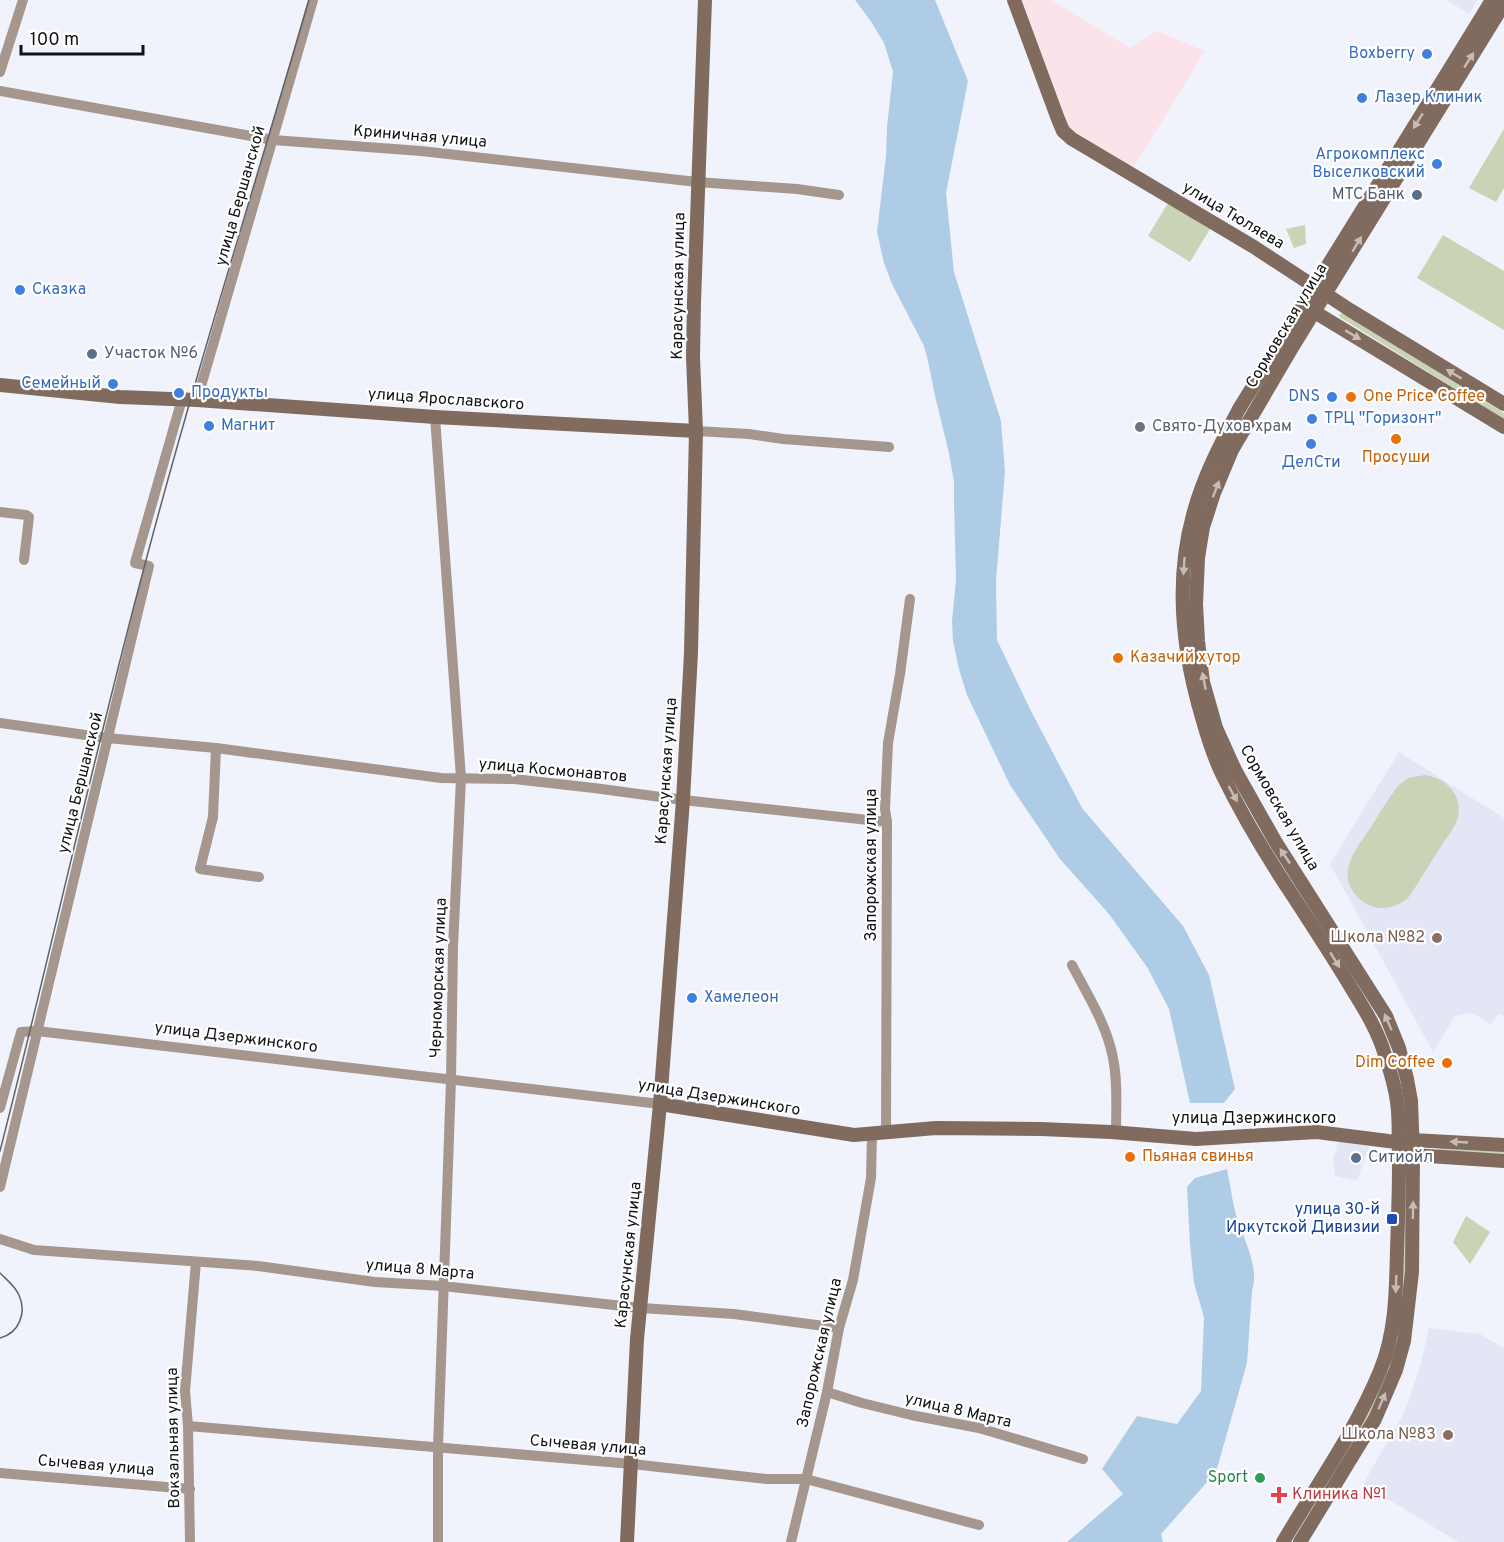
<svg xmlns="http://www.w3.org/2000/svg" width="1504" height="1542" viewBox="0 0 1504 1542" font-family="Overpass,sans-serif">
<style>
.built{fill:#e3e7f5}
.industrial{fill:#fce2e9}
.green{fill:#c9d3b5}
.water{fill:#aecce6}
.lines{fill:none;stroke-linecap:round;stroke-linejoin:round}
.street{stroke:#a6978e;stroke-width:10}
.secondary{stroke:#806b5e;stroke-width:14}
.tram{stroke:#616267;stroke-width:1.5}
.oneway{fill:#c6bcb7}
.shop-dot{fill:#3f7fe0;stroke:#fff;stroke-width:2}
.service-dot{fill:#5c6f8a;stroke:#fff;stroke-width:2}
.food-dot{fill:#e8710a;stroke:#fff;stroke-width:2}
.worship-dot{fill:#6b7280;stroke:#fff;stroke-width:2}
.education-dot{fill:#8d6e63;stroke:#fff;stroke-width:2}
.transit-dot{fill:#1a4fb4;stroke:#fff;stroke-width:2}
.leisure-dot{fill:#2e9e5b;stroke:#fff;stroke-width:2}
.health-dot{fill:#e0444e;stroke:#fff;stroke-width:2}
.labels{text-anchor:middle;dominant-baseline:central;stroke-width:4.5;stroke-linejoin:round;paint-order:stroke}
.shop-label{font-size:16px;fill:#366cbe;stroke:#fff;text-anchor:start}
.street-label{font-size:16px;fill:#111214;stroke:#fff}
.service-label{font-size:16px;fill:#4e5e75;stroke:#fff;text-anchor:start}
.food-label{font-size:16px;fill:#c56008;stroke:#fff;text-anchor:start}
.worship-label{font-size:16px;fill:#5b616d;stroke:#fff;text-anchor:start}
.education-label{font-size:16px;fill:#785e54;stroke:#fff;text-anchor:end}
.transit-label{font-size:16px;fill:#164399;stroke:#fff;text-anchor:end}
.leisure-label{font-size:16px;fill:#27864d;stroke:#fff;text-anchor:end}
.health-label{font-size:16px;fill:#be3a42;stroke:#fff;text-anchor:start}
</style>
<rect width="100%" height="100%" fill="#f1f3fc"/>
<g class="built">
<polygon points="1446,0 1477,0 1469,14"/>
<polygon points="1399,752 1504,818 1504,1016 1499,1014 1491,1025 1473,1013 1455,1016 1433,1052 1330,864"/>
<polygon points="1338,1141 1369,1146 1357,1181 1335,1176 1333,1160"/>
<polygon points="1429,1328 1480,1334 1504,1348 1504,1542 1458,1542 1363,1484 1404,1413 1421,1364"/>
</g>
<polygon class="industrial" points="1019,0 1051,0 1130,48 1157,31 1205,51 1132,170 1071,131 1062,120"/>
<g class="green">
<polygon points="1504,129 1504,188 1496,202 1469,188"/>
<polygon points="1168,203 1210,229 1190,262 1148,236"/>
<polygon points="1305,225 1306,244 1294,248 1286,229"/>
<polygon points="1443,235 1504,271 1504,330 1417,278"/>
<polygon points="1343,313 1504,413 1504,419 1341,318 1339,316 1340,314"/>
<path d="M 1425,775 C 1446,778 1463,795 1458,817 C 1455,828 1447,837 1441,846 C 1430,863 1420,881 1408,898 C 1398,906 1387,910 1374,907 C 1365,904 1357,898 1352,890 C 1338,867 1361,843 1373,824 C 1381,811 1389,797 1399,785 L 1408,778 Z"/>
<polygon points="1440,1147 1504,1151 1504,1156 1439,1150"/>
<polygon points="1404,1189 1407,1189 1405,1280 1397,1344 1390,1367 1367,1420 1331,1480 1329,1479 1381,1383"/>
<polygon points="1466,1216 1490,1232 1470,1264 1453,1242"/>
</g>
<g class="water">
<polygon points="855,0 935,0 968,81 946,193 954,272 1001,421 1005,471 996,581 997,640 1031,711 1082,808 1183,926 1209,975 1235,1089 1224,1103 1190,1103 1169,1009 1147,967 1109,914 1060,859 1010,785 967,695 959,669 953,641 952,621 956,579 954,503 954,482 949,453 935,396 928,361 924,346 892,284 884,263 877,232 886,156 887,127 893,72 884,43 870,20"/>
<path d="M 1227,1169 C 1230,1184 1232,1200 1236,1215 C 1243,1239 1260,1266 1252,1291 L 1247,1363 L 1216,1472 L 1161,1534 L 1163,1542 L 1067,1542 L 1123,1494 L 1102,1469 L 1137,1416 L 1177,1424 L 1201,1391 L 1204,1317 L 1194,1283 L 1190,1245 L 1187,1187 L 1195,1178 Z"/>
</g>
<g class="lines">
<g class="street">
<polyline points="0,72 23,0"/>
<polyline points="0,91 273,140 421,151 697,182 797,189 839,195"/>
<polyline points="197,400 313,0"/>
<polyline points="435,417 461,778 453,947 451,1080 438,1447 438,1542"/>
<polyline points="696,431 749,434 783,439 889,447"/>
<polyline points="0,512 26,515 29,517 24,560"/>
<polyline points="0,723 107,738 216,748 441,778 514,779 594,788 683,800 887,822"/>
<polyline points="216,748 213,817 200,869 259,877"/>
<path d="M 1072,965 C 1087,994 1107,1025 1113,1058 C 1118,1082 1116,1108 1116,1132"/>
<polyline points="0,1108 21,1032 37,1031 660,1104"/>
<polyline points="886,1132 887,822 885,809 888,743 900,674 910,599"/>
<polyline points="0,1187 149,566 135,563 182,399"/>
<polyline points="0,1239 34,1250 258,1266 375,1282 443,1286 641,1308 734,1314 839,1328"/>
<polyline points="827,1392 862,1403 911,1415 979,1428 1083,1459"/>
<polyline points="188,1426 632,1464 767,1479 806,1479 979,1525"/>
<polyline points="0,1473 190,1489"/>
<polyline points="190,1542 188,1426 185,1391 196,1262"/>
<polyline points="791,1542 827,1392 839,1328 853,1280 871,1178 872,1134"/>
</g>
<g class="secondary">
<polyline points="1014,0 1058,119 1063,131 1072,139 1254,247 1350,310 1504,404"/>
<polyline points="1308,308 1504,427"/>
<polyline points="0,385 120,397 197,400 435,417 696,431"/>
<polyline points="660,1104 854,1135 936,1128 1041,1129 1111,1132 1196,1139 1317,1132 1388,1141 1398,1142 1413,1140 1504,1145"/>
<polyline points="1406,1149 1413,1155 1504,1161"/>
<polyline points="627,1542 637,1339 660,1104 683,800 691,653 696,431 693,357 694,302 705,0"/>
<path d="M 1283,1542 C 1316,1486 1355,1432 1380,1371 C 1396,1333 1396,1290 1397,1250 C 1398,1221 1399,1193 1399,1164 C 1398,1144 1400,1122 1397,1102 C 1395,1086 1390,1070 1385,1055 C 1378,1031 1365,1010 1352,989 C 1333,957 1313,927 1293,896 C 1267,857 1242,815 1222,774 C 1214,757 1208,739 1203,721 C 1183,655 1174,584 1193,515 C 1203,477 1221,443 1239,409 L 1454,62 L 1492,0"/>
<polyline points="1300,1542 1375,1419 1396,1370 1404,1341 1412,1272 1413,1155 1411,1101 1407,1079 1399,1048 1386,1016 1275,841 1235,770 1216,728 1203,682 1198,641 1196,604 1198,558 1203,527 1214,493 1232,450 1293,346 1504,4"/>
</g>
<g class="tram">
<path d="M 0,1151 C 50,956 93,758 145,564 C 195,375 254,188 309,0"/>
<path d="M 0,1273 C 7,1280 15,1286 19,1295 C 27,1313 19,1333 0,1338"/>
</g>
</g>
<defs><path id="oneway-solid" d="M-6-.8H1V-3.2L6.5 0L1 3.2V.8H-6Z" transform="scale(1.5)"/></defs>
<g class="oneway">
<use href="#oneway-solid" transform="translate(1469 60) rotate(-58)"/>
<use href="#oneway-solid" transform="translate(1418 121) rotate(122)"/>
<use href="#oneway-solid" transform="translate(1357 244) rotate(-59)"/>
<use href="#oneway-solid" transform="translate(1353 335) rotate(31)"/>
<use href="#oneway-solid" transform="translate(1454 374) rotate(-149)"/>
<use href="#oneway-solid" transform="translate(1216 489) rotate(-69)"/>
<use href="#oneway-solid" transform="translate(1184 566) rotate(94)"/>
<use href="#oneway-solid" transform="translate(1204 681) rotate(-101)"/>
<use href="#oneway-solid" transform="translate(1233 794) rotate(61)"/>
<use href="#oneway-solid" transform="translate(1285 856) rotate(-124)"/>
<use href="#oneway-solid" transform="translate(1335 960) rotate(58)"/>
<use href="#oneway-solid" transform="translate(1388 1022) rotate(-114)"/>
<use href="#oneway-solid" transform="translate(1459 1142) rotate(-177)"/>
<use href="#oneway-solid" transform="translate(1413 1210) rotate(-89)"/>
<use href="#oneway-solid" transform="translate(1396 1284) rotate(92)"/>
<use href="#oneway-solid" transform="translate(1382 1401) rotate(-67)"/>
</g>
<g class="shop-dot">
<circle cx="1427" cy="54" r="6"/>
<circle cx="1362" cy="98" r="6"/>
<circle cx="1437" cy="164" r="6"/>
<circle cx="20" cy="290" r="6"/>
<circle cx="113" cy="384" r="6"/>
<circle cx="179" cy="393" r="6"/>
<circle cx="1332" cy="397" r="6"/>
<circle cx="1312" cy="419" r="6"/>
<circle cx="209" cy="426" r="6"/>
<circle cx="1311" cy="444" r="6"/>
<circle cx="692" cy="998" r="6"/>
</g>
<g class="service-dot">
<circle cx="1417" cy="195" r="6"/>
<circle cx="92" cy="354" r="6"/>
<circle cx="1356" cy="1158" r="6"/>
</g>
<g class="food-dot">
<circle cx="1351" cy="397" r="6"/>
<circle cx="1396" cy="439" r="6"/>
<circle cx="1118" cy="658" r="6"/>
<circle cx="1447" cy="1063" r="6"/>
<circle cx="1130" cy="1157" r="6"/>
</g>
<circle class="worship-dot" cx="1140" cy="427" r="6"/>
<g class="education-dot">
<circle cx="1437" cy="938" r="6"/>
<circle cx="1448" cy="1435" r="6"/>
</g>
<rect class="transit-dot" x="1386" y="1213" width="12" height="12" rx="3"/>
<circle class="leisure-dot" cx="1260" cy="1478" r="6"/>
<path class="health-dot" d="M1276 1486h6v6h6v6h-6v6h-6v-6h-6v-6h6z"/>
<g class="labels">
<g class="shop-label">
<text x="1415" y="54" text-anchor="end">Boxberry</text>
<text x="1374" y="98">Лазер Клиник</text>
<text x="1425" y="155" text-anchor="end">Агрокомплекс<tspan x="1425" dy="18">Выселковский</tspan></text>
<text x="32" y="290">Сказка</text>
<text x="101" y="384" text-anchor="end">Семейный</text>
<text x="191" y="393">Продукты</text>
<text x="1320" y="397" text-anchor="end">DNS</text>
<text x="1324" y="419">ТРЦ "Горизонт"</text>
<text x="221" y="426">Магнит</text>
<text x="1311" y="463" text-anchor="middle">ДелСти</text>
<text x="704" y="998">Хамелеон</text>
</g>
<g class="street-label">
<text transform="translate(420 137) rotate(5)">Криничная улица</text>
<text transform="translate(241 196) rotate(-74)">улица Бершанской</text>
<text transform="translate(1233 216) rotate(31)">улица Тюляева</text>
<text transform="translate(679 286) rotate(-89)">Карасунская улица</text>
<text transform="translate(1287 326) rotate(-59)">Сормовская улица</text>
<text transform="translate(446 400) rotate(4)">улица Ярославского</text>
<text transform="translate(553 771) rotate(5)">улица Космонавтов</text>
<text transform="translate(667 771) rotate(-86)">Карасунская улица</text>
<text transform="translate(81 783) rotate(-76)">улица Бершанской</text>
<text transform="translate(1279 808) rotate(60)">Сормовская улица</text>
<text transform="translate(872 865) rotate(-90)">Запорожская улица</text>
<text transform="translate(439 978) rotate(-88)">Черноморская улица</text>
<text transform="translate(236 1038) rotate(7)">улица Дзержинского</text>
<text transform="translate(719 1098) rotate(9)">улица Дзержинского</text>
<text x="1254" y="1119">улица Дзержинского</text>
<text transform="translate(629 1255) rotate(-84)">Карасунская улица</text>
<text transform="translate(420 1270) rotate(5)">улица 8 Марта</text>
<text transform="translate(820 1353) rotate(-77)">Запорожская улица</text>
<text transform="translate(958 1411) rotate(13)">улица 8 Марта</text>
<text transform="translate(174 1438) rotate(-91)">Вокзальная улица</text>
<text transform="translate(588 1446) rotate(5)">Сычевая улица</text>
<text transform="translate(96 1466) rotate(5)">Сычевая улица</text>
</g>
<g class="service-label">
<text x="1405" y="195" text-anchor="end">МТС Банк</text>
<text x="104" y="354">Участок №6</text>
<text x="1368" y="1158">Ситиойл</text>
</g>
<g class="food-label">
<text x="1363" y="397">One Price Coffee</text>
<text x="1396" y="458" text-anchor="middle">Просуши</text>
<text x="1130" y="658">Казачий хутор</text>
<text x="1435" y="1063" text-anchor="end">Dim Coffee</text>
<text x="1142" y="1157">Пьяная свинья</text>
</g>
<g class="worship-label">
<text x="1152" y="427">Свято-Духов храм</text>
</g>
<g class="education-label">
<text x="1425" y="938">Школа №82</text>
<text x="1436" y="1435">Школа №83</text>
</g>
<g class="transit-label">
<text x="1380" y="1210">улица 30-й<tspan x="1380" dy="18">Иркутской Дивизии</tspan></text>
</g>
<g class="leisure-label">
<text x="1248" y="1478">Sport</text>
</g>
<g class="health-label">
<text x="1292" y="1495">Клиника №1</text>
</g>
</g>
<path d="M21 45v9h122v-9" fill="none" stroke="#111214" stroke-width="3"/>
<text x="30" y="45" font-size="18" fill="#111214" stroke="#ffffff" stroke-width="4.5" paint-order="stroke">100 m</text>
</svg>
